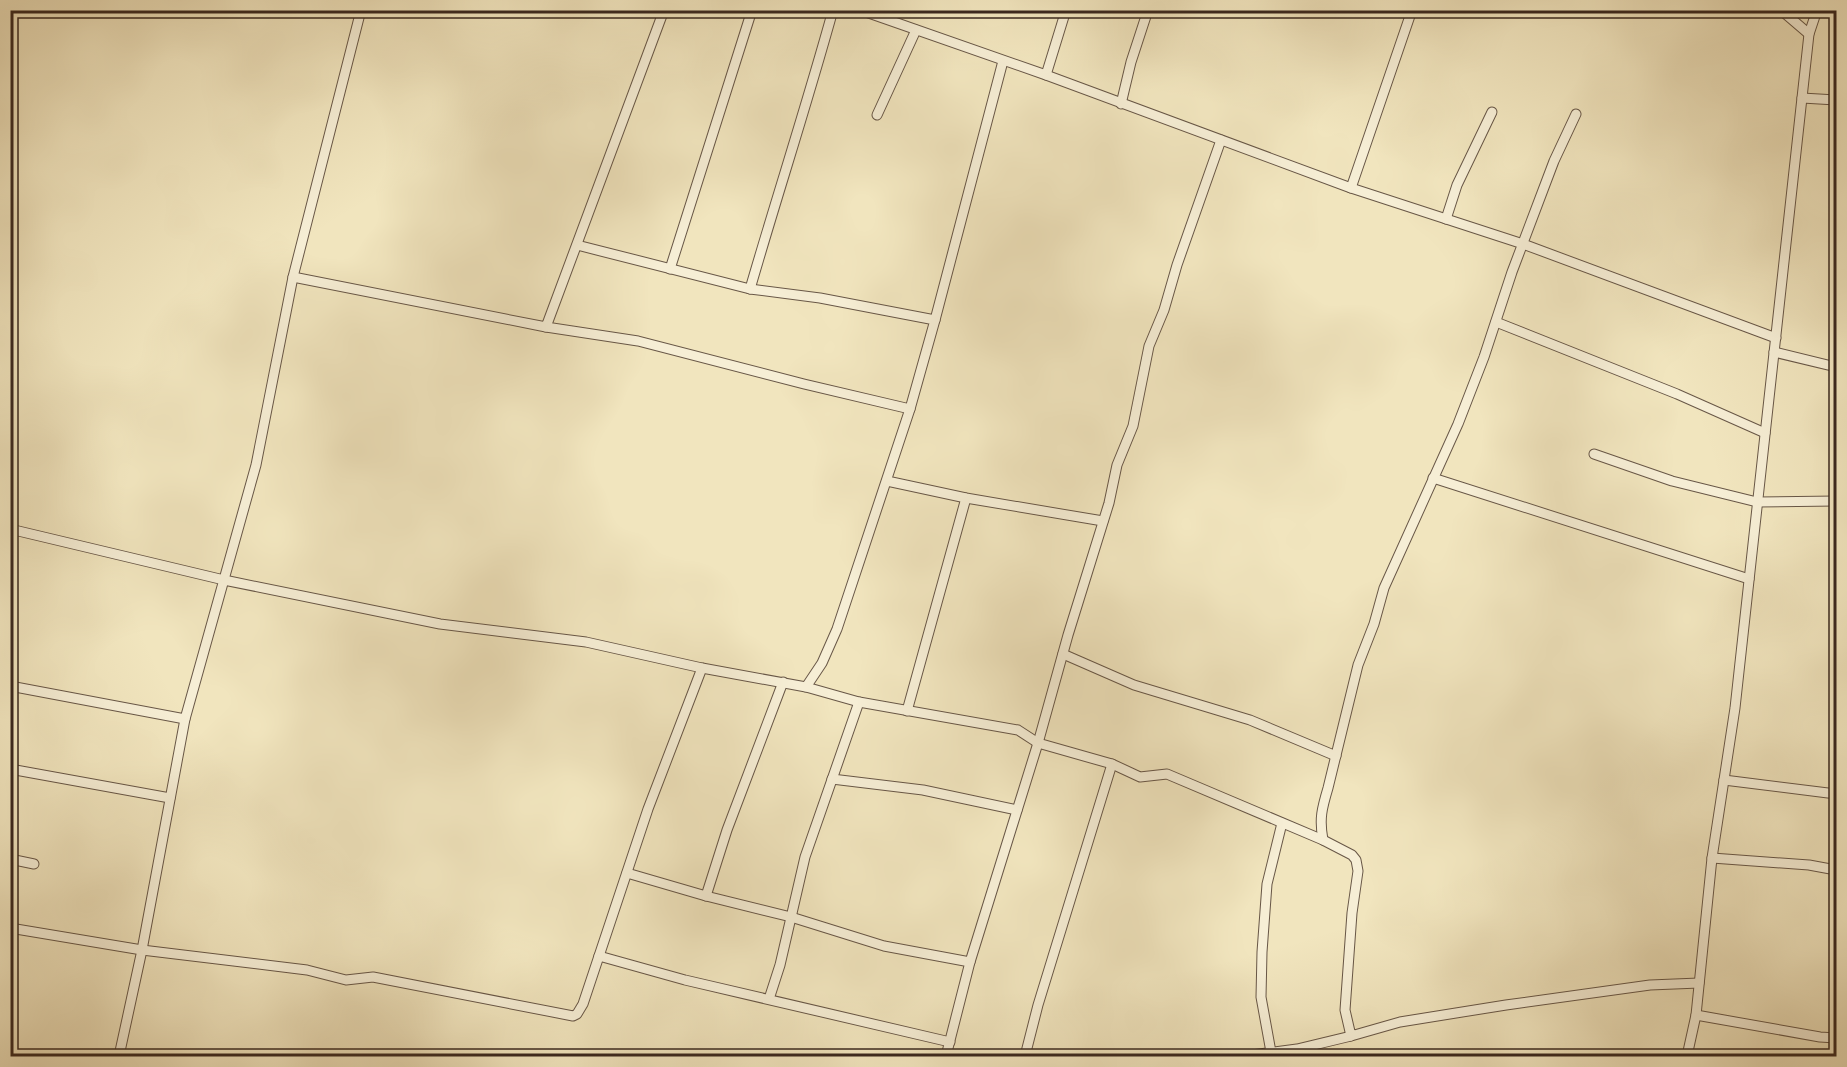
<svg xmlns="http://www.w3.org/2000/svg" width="1847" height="1067" viewBox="0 0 1847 1067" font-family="'IM FELL Double Pica',serif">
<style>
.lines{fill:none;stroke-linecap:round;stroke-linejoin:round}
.minor-casing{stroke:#685747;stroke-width:11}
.minor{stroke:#f6eed5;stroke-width:9}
</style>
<rect width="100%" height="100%" fill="#f1e5be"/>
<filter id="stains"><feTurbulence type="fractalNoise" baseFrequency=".00333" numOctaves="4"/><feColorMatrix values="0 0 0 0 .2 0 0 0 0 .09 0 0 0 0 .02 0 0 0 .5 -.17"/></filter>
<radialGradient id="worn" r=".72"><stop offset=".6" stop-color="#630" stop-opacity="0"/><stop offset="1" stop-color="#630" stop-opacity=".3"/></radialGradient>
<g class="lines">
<g class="minor-casing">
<g id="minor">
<polyline points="860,10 1046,75 1351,188 1523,244 1776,338"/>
<polyline points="1781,10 1809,34"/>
<polyline points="1046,75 1066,10"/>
<polyline points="1802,98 1836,100"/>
<polyline points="1121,104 1131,62 1148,10"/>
<polyline points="877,115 916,30"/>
<polyline points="1351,188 1412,10"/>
<polyline points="1446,219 1457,185 1492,112"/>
<polyline points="577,245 750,289 820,298 935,320 910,409 837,629 822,663 806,687"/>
<polyline points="670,269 752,10"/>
<polyline points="293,277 546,327 664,10"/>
<path d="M 750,289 C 777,196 807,104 833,10"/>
<polyline points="935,320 1003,61"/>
<polyline points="1496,322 1677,394 1765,433"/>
<polyline points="546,327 638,341 804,384 910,409"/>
<polyline points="1774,352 1836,367"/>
<polyline points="1594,454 1672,481 1757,502 1836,501"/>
<polyline points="1433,478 1749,579"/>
<polyline points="887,481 966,498 1103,521"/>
<polyline points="10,529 224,580 440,624 586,642 702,668 806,687 859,702 1018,730 1038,743 1112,764 1140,777 1167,774 1323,840 1352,855 1356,860 1358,871 1352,913 1345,1010 1351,1036 1400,1022 1506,1005 1650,985 1699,983"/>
<polyline points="1063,654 1134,685 1250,720 1336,756"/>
<polyline points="10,686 185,719"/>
<polyline points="907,711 966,498"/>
<polyline points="10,769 170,798"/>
<polyline points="832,779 923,790 1017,810"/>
<polyline points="1724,780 1836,794"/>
<path d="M 1323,840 C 1319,819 1322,808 1328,788 L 1358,665 L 1374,624 L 1384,588 L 1458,424 L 1484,357 L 1512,272 L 1554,161 L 1576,114"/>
<polyline points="1712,858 1809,865 1836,870"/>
<polyline points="10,859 34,864"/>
<polyline points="627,873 706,896 791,917 884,946 970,962"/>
<polyline points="706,896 727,830 783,682"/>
<polyline points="10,928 142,950 307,970 346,980 373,977 573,1016 577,1014 583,1004 648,809 702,668"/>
<polyline points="599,956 685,980 950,1042"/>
<polyline points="769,999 780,965 805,857 859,702"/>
<polyline points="1696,1015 1820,1037 1836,1038"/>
<polyline points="1271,1052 1261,997 1262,952 1267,884 1282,823"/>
<polyline points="119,1056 142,950 185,719 256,465 293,277 361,10"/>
<polyline points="946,1056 970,962 1038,743 1068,635 1109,503 1117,465 1133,426 1149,346 1164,310 1177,265 1221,140"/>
<polyline points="1025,1056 1038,1005 1112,764"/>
<polyline points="1244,1056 1297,1049 1351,1036"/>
<polyline points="1687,1056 1696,1015 1712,858 1735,708 1809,34 1817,10"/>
</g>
</g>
<use href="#minor" class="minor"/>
</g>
<rect width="1847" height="1067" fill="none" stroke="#f1e5be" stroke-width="36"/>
<rect x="12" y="12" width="1823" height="1043" fill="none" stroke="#3a281f" stroke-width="3"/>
<rect x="18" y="18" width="1811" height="1031" fill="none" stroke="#3a281f" stroke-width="1.5"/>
<rect width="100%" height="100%" filter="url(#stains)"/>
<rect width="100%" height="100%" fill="url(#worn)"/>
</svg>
